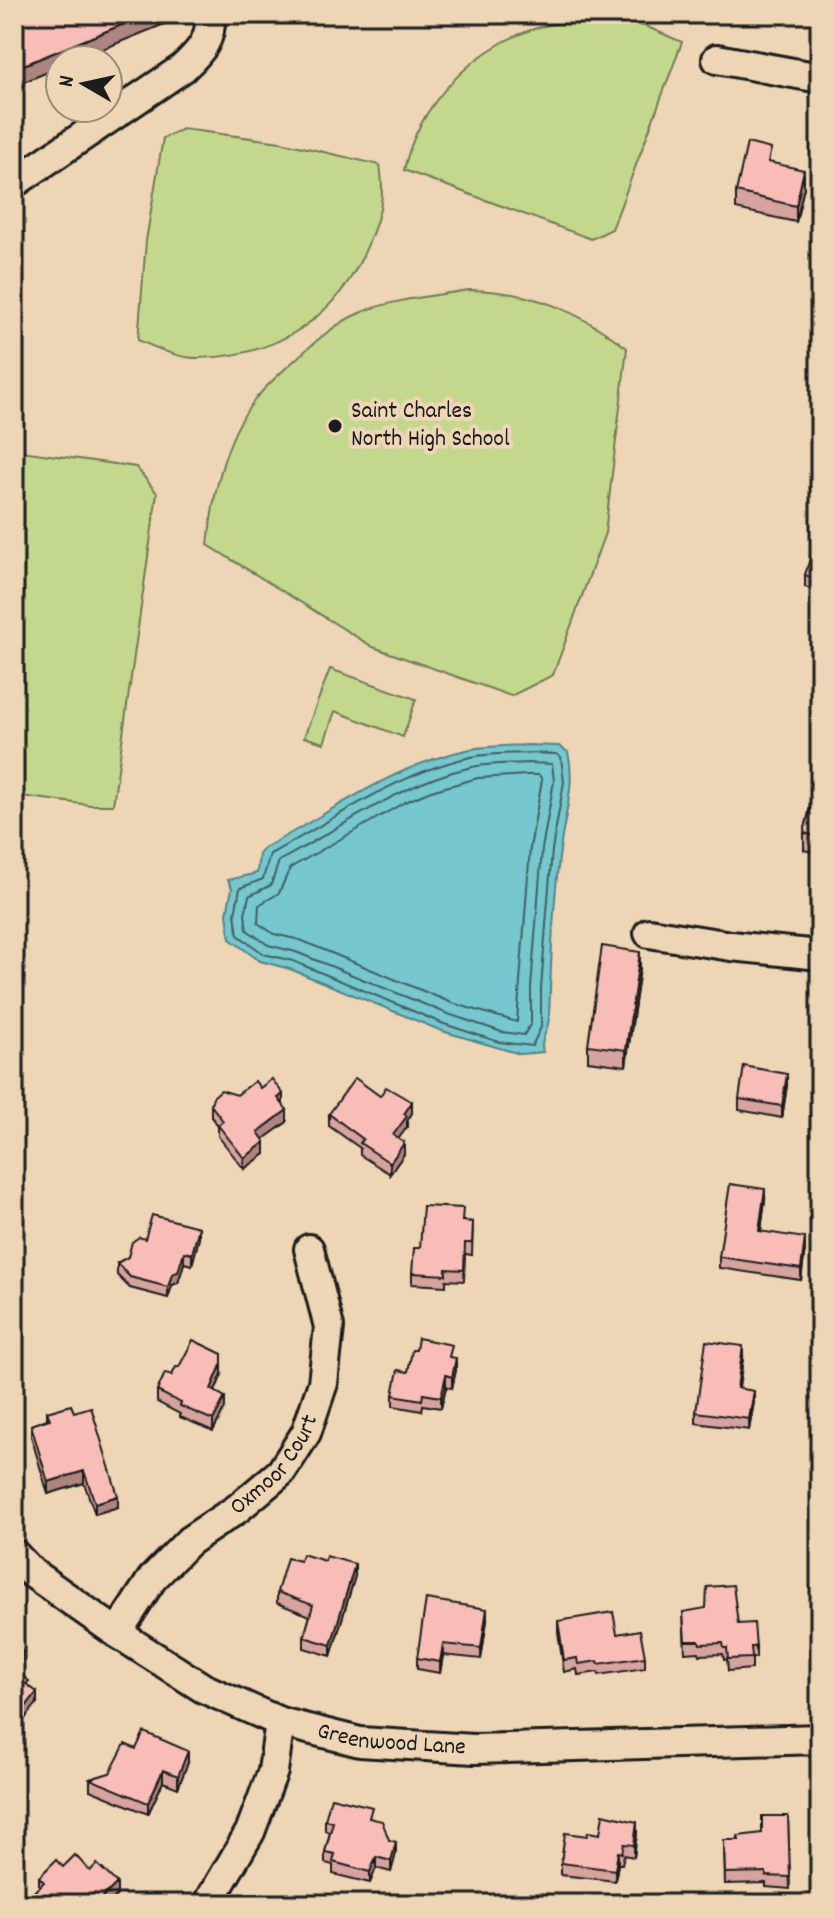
<svg xmlns="http://www.w3.org/2000/svg" width="834" height="1918" viewBox="0 0 834 1918" font-family="Dekko,sans-serif">
<style>
.green{fill:#c4d88d;stroke:#707a54;stroke-width:2}
.water{fill:#76c7ce;stroke:#528387;stroke-width:2}
.lines{fill:none;stroke-linecap:round;stroke-linejoin:round}
.shore{stroke:#406063;stroke-width:2}
.minor-casing{stroke:#1c1c1c;stroke-width:34}
.minor{stroke:#edd5b5;stroke-width:28}
.wall{fill:#d6a39e;stroke:#1c1c1c;stroke-width:2}
.shaded-wall{fill:#ae8481;stroke:#1c1c1c;stroke-width:2}
.building{fill:#f9bdb8;stroke:#1c1c1c;stroke-width:2}
.poi-dot{fill:#1c1c1c;stroke:#edd5b5;stroke-width:3}
.labels{text-anchor:middle;dominant-baseline:central;stroke-width:8;stroke-linejoin:round;paint-order:stroke}
.poi-label{font-size:24px;fill:#1c1c1c;stroke:#edd5b5;text-anchor:start}
.street-label{font-size:24px;fill:#1c1c1c;stroke:#edd5b5}
</style>
<rect width="100%" height="100%" fill="#edd5b5"/>
<filter id="ink" filterUnits="userSpaceOnUse"><feTurbulence type="fractalNoise" baseFrequency=".0125" numOctaves="2"/><feDisplacementMap in="SourceGraphic" scale="16" xChannelSelector="R" yChannelSelector="G"/><feConvolveMatrix kernelMatrix="1 2 1 2 8 2 1 2 1" color-interpolation-filters="sRGB"/></filter>
<g filter="url(#ink)">
<g class="green">
<path d="M 596,19 L 645,26 L 682,42 L 612,229 L 591,239 L 404,170 C 418,104 475,46 540,27 C 557,22 578,22 596,19 Z"/>
<path d="M 183,129 L 281,142 L 380,165 C 385,197 381,212 369,242 C 339,317 278,357 197,358 C 177,358 157,348 138,340 L 146,241 L 163,138 Z"/>
<path d="M 469,290 C 532,291 577,310 627,348 L 605,533 L 553,675 L 511,696 L 373,647 L 208,545 C 212,499 224,439 254,401 C 266,385 282,372 297,358 C 316,341 337,322 362,312 C 395,299 434,296 469,290 Z"/>
<polygon points="14,450 136,467 157,493 113,805 90,805 14,795"/>
<polygon points="330,669 416,699 403,737 335,711 324,743 304,737"/>
</g>
<path class="water" d="M 527,745 L 559,746 L 568,752 C 576,785 564,817 560,850 C 553,905 551,962 549,1017 C 549,1030 539,1040 543,1052 L 520,1054 L 442,1031 L 290,969 L 260,961 L 230,939 L 227,913 L 232,888 L 228,880 L 257,873 L 259,854 L 264,848 C 332,812 394,764 471,749 C 489,746 508,746 527,745 Z"/>
<g class="lines">
<g class="shore">
<path d="M 527,753 L 556,754 L 561,757 L 564,782 L 552,850 L 541,988 L 541,1027 L 532,1046 L 499,1042 L 444,1024 L 293,961 L 264,954 L 238,935 L 235,914 L 240,888 L 263,879 L 270,854 C 336,819 396,773 471,757 C 489,753 509,754 527,753 Z"/>
<path d="M 527,763 L 552,764 L 554,781 L 542,849 L 531,987 L 531,1023 L 524,1035 L 502,1032 L 448,1014 L 296,952 L 268,945 L 247,930 L 245,914 L 249,896 L 271,885 L 279,861 C 343,827 400,783 472,767 C 490,763 509,764 527,763 Z"/>
<polygon points="527,775 539,775 542,780 530,848 517,1022 452,1003 300,940 274,934 258,923 259,905 279,893 290,868 405,802 431,791 478,778"/>
</g>
<g class="minor-casing">
<g id="minor">
<polyline points="717,59 820,78"/>
<path d="M 14,183 L 183,68 C 201,51 212,39 210,14"/>
<polyline points="649,933 731,946 820,955"/>
<path id="s1" d="M 14,1554 L 32,1573 L 117,1633 L 203,1688 L 280,1722 L 360,1742 L 474,1749 L 820,1739"/>
<path id="s2" d="M 117,1633 L 152,1579 L 189,1541 L 237,1509 L 281,1472 L 306,1433 L 323,1383 L 329,1327 L 309,1249"/>
<polyline points="208,1904 250,1832 273,1771 280,1722"/>
</g>
</g>
<use href="#minor" class="minor"/>
</g>
<g class="wall">
<polygon points="771,163 804,187 796,222 736,209 736,192"/>
<polygon points="820,544 820,592 805,587 805,575"/>
<polygon points="820,767 820,854 804,850 804,833"/>
<polygon points="640,968 626,1066 588,1061 588,1045"/>
<polygon points="787,1085 782,1118 739,1110 739,1099"/>
<polygon points="260,1088 283,1105 287,1122 263,1139 265,1154 244,1169 218,1136 218,1125 211,1117 211,1105 237,1095"/>
<polygon points="380,1096 412,1113 407,1121 407,1127 398,1139 404,1154 390,1174 360,1155 360,1148 329,1126 329,1114"/>
<polygon points="765,1200 761,1232 805,1249 801,1280 719,1268 719,1257"/>
<polygon points="463,1221 473,1222 472,1255 465,1254 464,1281 446,1280 446,1286 412,1284 412,1273 420,1248"/>
<polygon points="199,1238 192,1265 184,1263 178,1283 172,1285 168,1298 130,1288 117,1275 117,1263 128,1257 145,1239"/>
<polygon points="452,1358 456,1370 452,1388 446,1387 441,1408 423,1405 422,1411 393,1406 393,1395 408,1372"/>
<polygon points="743,1358 739,1388 754,1402 749,1430 696,1423 696,1412"/>
<polygon points="222,1374 215,1391 225,1408 213,1431 180,1417 180,1414 157,1402 157,1391"/>
<polygon points="47,1412 118,1507 95,1514 84,1483 48,1494 31,1436 31,1425 47,1419"/>
<polygon points="355,1576 331,1656 304,1648 304,1637 310,1616 277,1603 277,1592"/>
<polygon points="683,1612 738,1624 756,1647 756,1658 752,1658 752,1669 728,1671 727,1659 724,1660 723,1654 700,1655 699,1652 685,1653"/>
<polygon points="487,1620 481,1659 443,1655 440,1673 417,1669 417,1658"/>
<polygon points="558,1621 617,1634 645,1657 645,1668 599,1675 598,1672 578,1675 577,1669 564,1672 558,1632"/>
<polygon points="136,1749 188,1762 178,1788 163,1782 148,1814 90,1790 90,1779 110,1773"/>
<polygon points="788,1816 790,1889 766,1887 766,1883 725,1884 724,1840 738,1840 762,1833"/>
<polygon points="372,1819 389,1840 396,1853 391,1872 376,1868 370,1883 333,1874 333,1865 325,1863 325,1852 330,1832 325,1831 325,1820"/>
<polygon points="637,1833 634,1857 624,1855 622,1864 618,1864 615,1881 561,1875 561,1863 587,1836 600,1834"/>
<polygon points="63,1867 90,1871 117,1895 107,1904 31,1904 31,1895 39,1887 39,1877"/>
</g>
<g class="shaded-wall">
<polygon points="148,14 179,14 179,18 76,60 60,60 60,67 14,86 14,69"/>
<polygon points="17,122 17,138 14,140 14,123"/>
<polygon points="804,170 804,187 796,222 796,206"/>
<polygon points="640,952 640,968 626,1066 626,1050"/>
<polygon points="787,1074 787,1085 782,1118 782,1106"/>
<polygon points="283,1094 283,1105 278,1098"/>
<polygon points="412,1102 412,1113 407,1121 407,1127 393,1146 393,1135 404,1114"/>
<polygon points="287,1110 287,1122 258,1143 258,1132"/>
<polygon points="265,1142 265,1154 244,1169 244,1158"/>
<polygon points="404,1143 404,1154 390,1174 390,1163"/>
<polygon points="765,1189 765,1200 759,1243 759,1231"/>
<polygon points="199,1227 199,1238 192,1265 192,1254"/>
<polygon points="805,1238 805,1249 801,1280 801,1269"/>
<polygon points="184,1252 184,1263 178,1283 172,1285 168,1298 168,1287 172,1274"/>
<polygon points="743,1346 743,1358 737,1399 737,1388"/>
<polygon points="17,1351 17,1363 14,1367 14,1356"/>
<polygon points="456,1358 456,1370 452,1388 452,1377"/>
<polygon points="222,1363 222,1374 211,1401 211,1389"/>
<polygon points="446,1375 446,1387 441,1408 441,1397"/>
<polygon points="754,1391 754,1402 749,1430 749,1419"/>
<polygon points="225,1397 225,1408 213,1431 213,1420"/>
<polygon points="84,1471 84,1483 48,1494 48,1482"/>
<polygon points="118,1496 118,1507 95,1514 95,1503"/>
<polygon points="355,1564 355,1576 331,1656 331,1645"/>
<polygon points="487,1609 487,1620 481,1659 481,1648"/>
<polygon points="443,1644 443,1655 440,1673 440,1662"/>
<polygon points="22,1652 22,1663 14,1674 14,1663"/>
<polygon points="37,1692 37,1703 14,1733 14,1722"/>
<polygon points="188,1751 188,1762 178,1788 178,1776"/>
<polygon points="163,1770 163,1782 148,1814 148,1803"/>
<polygon points="637,1822 637,1833 634,1857 634,1845"/>
<polygon points="396,1842 396,1853 391,1872 391,1861"/>
<polygon points="618,1852 618,1864 615,1881 615,1870"/>
<polygon points="376,1857 376,1868 370,1883 370,1872"/>
<polygon points="117,1883 117,1895 107,1904 96,1904"/>
</g>
<g class="building">
<polygon points="14,14 148,14 14,69"/>
<polygon points="747,143 771,149 768,162 804,170 796,206 736,192"/>
<polygon points="815,543 820,544 820,581 805,575"/>
<polygon points="820,767 820,837 804,833"/>
<polygon points="602,946 640,952 626,1050 588,1045"/>
<polygon points="744,1066 787,1074 782,1106 739,1099"/>
<polygon points="355,1078 380,1096 386,1087 412,1102 404,1114 407,1116 393,1135 404,1143 390,1163 360,1143 363,1139 329,1114"/>
<polygon points="272,1079 283,1094 278,1098 287,1110 258,1132 265,1142 244,1158 218,1125 223,1121 211,1105 213,1097 221,1090 237,1095 255,1081 260,1088"/>
<polygon points="730,1184 765,1189 759,1231 805,1238 801,1269 719,1257"/>
<polygon points="423,1206 463,1208 462,1221 473,1222 472,1243 465,1243 464,1270 446,1269 446,1275 412,1273 414,1248 420,1248"/>
<polygon points="152,1215 199,1227 192,1254 184,1252 178,1272 172,1274 168,1287 130,1277 117,1263 128,1257 132,1242 139,1237 145,1239"/>
<polygon points="418,1338 452,1345 449,1357 456,1358 452,1377 446,1375 441,1397 423,1394 422,1400 393,1395 398,1370 408,1372 412,1350 416,1350"/>
<polygon points="193,1340 222,1354 222,1363 211,1389 225,1397 213,1420 180,1406 181,1403 157,1391 165,1373 172,1375 176,1367 179,1367"/>
<polygon points="706,1341 743,1346 737,1388 754,1391 749,1419 696,1412"/>
<polygon points="71,1405 74,1412 91,1407 118,1496 95,1503 84,1471 48,1482 31,1425 50,1419 47,1412"/>
<polygon points="302,1554 325,1561 326,1556 355,1564 331,1645 304,1637 313,1605 277,1592 287,1558 300,1561"/>
<polygon points="733,1585 738,1624 754,1623 756,1647 751,1647 752,1658 728,1659 727,1648 724,1648 723,1643 700,1644 699,1641 685,1641 683,1612 706,1608 707,1587"/>
<polygon points="426,1599 487,1609 481,1648 443,1644 440,1662 417,1658"/>
<polygon points="613,1612 617,1634 640,1630 645,1657 599,1664 598,1661 578,1664 577,1658 564,1660 558,1621"/>
<polygon points="14,1646 22,1652 14,1663"/>
<polygon points="14,1669 29,1681 26,1684 37,1692 14,1722"/>
<polygon points="144,1732 188,1751 178,1776 163,1770 148,1803 90,1779 110,1773 125,1744 136,1749"/>
<polygon points="331,1797 372,1807 369,1818 382,1821 389,1840 396,1842 391,1861 376,1857 370,1872 333,1862 335,1854 325,1852 333,1822 325,1820"/>
<polygon points="603,1814 637,1822 634,1845 624,1844 622,1853 618,1852 615,1870 561,1863 565,1833 587,1836 588,1832 600,1834"/>
<polygon points="762,1816 788,1816 790,1877 766,1876 766,1872 725,1873 724,1840 739,1840 738,1836 762,1833"/>
<polygon points="75,1855 90,1871 97,1864 117,1883 96,1904 91,1904 89,1902 88,1904 40,1904 31,1895 44,1882 39,1877 56,1860 63,1867"/>
</g>
</g>
<circle class="poi-dot" cx="335" cy="426" r="8"/>
<g class="labels">
<g class="poi-label">
<text x="351" y="412">Saint Charles<tspan x="351" dy="28">North High School</tspan></text>
</g>
<g class="street-label">
<text stroke="none"><textPath href="#s2" startOffset="234">Oxmoor Court</textPath></text>
<text stroke="none"><textPath href="#s1" startOffset="430">Greenwood Lane</textPath></text>
</g>
</g>
<rect width="834" height="1918" fill="none" stroke="#edd5b5" stroke-width="48"/>
<rect x="24" y="24" width="786" height="1870" fill="none" stroke="#1c1c1c" stroke-width="3" filter="url(#ink)"/>
<g transform="translate(84 84) rotate(279)"><circle r="38" fill="#edd5b5" stroke="#998b78" stroke-width="2"/>
<path d="M0-6L14 30L0 20L-14 30Z" fill="#1c1c1c"/>
<text y="-12" font-size="22" font-weight="bold" text-anchor="middle" fill="#1c1c1c">N</text>
</g>
</svg>
